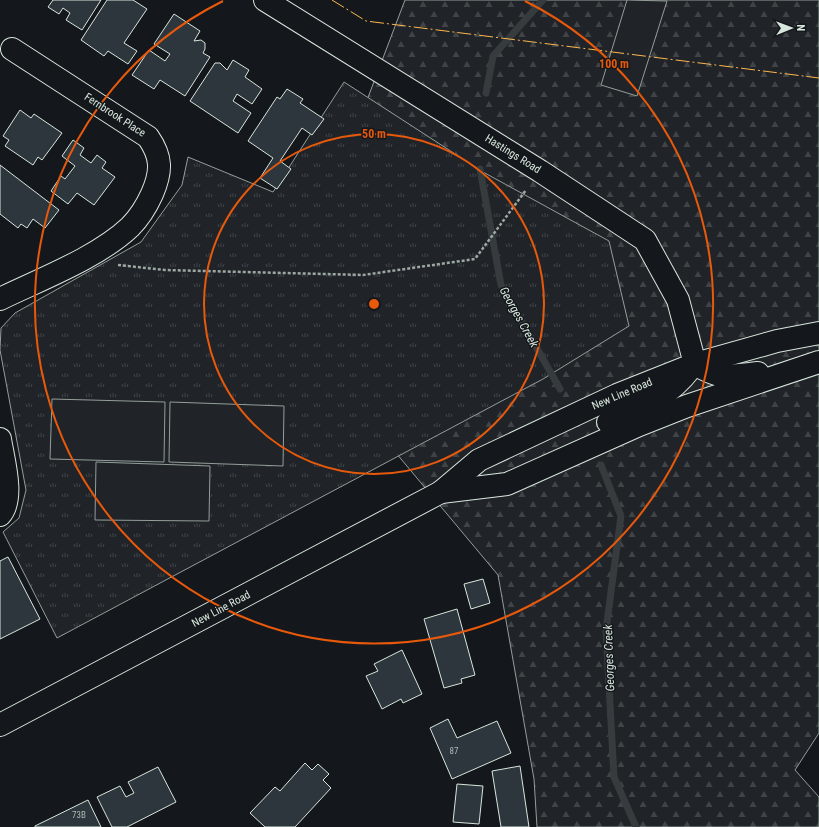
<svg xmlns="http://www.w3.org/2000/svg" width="819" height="827" viewBox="0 0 819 827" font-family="'Roboto Condensed',sans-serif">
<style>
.forest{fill:url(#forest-firs);stroke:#939e99}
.park{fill:url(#park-tufts);stroke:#939e99}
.pitch{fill:#202428;stroke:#939e99}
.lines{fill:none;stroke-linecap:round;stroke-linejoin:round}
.stream{stroke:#363b3e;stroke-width:7}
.building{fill:#2c363c;stroke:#d8e6dc}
.minor-casing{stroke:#d8e6dc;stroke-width:24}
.major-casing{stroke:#d8e6dc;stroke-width:24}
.path{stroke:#9da8a2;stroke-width:2.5;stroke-dasharray:3 2;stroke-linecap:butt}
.minor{stroke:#14181c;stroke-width:22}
.major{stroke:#14181c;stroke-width:22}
.power{stroke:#ffb74d;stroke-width:1;stroke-dasharray:14 3 2 3;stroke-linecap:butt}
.ring{fill:none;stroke:#e8590c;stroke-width:2}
.labels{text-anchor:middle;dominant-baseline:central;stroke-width:3;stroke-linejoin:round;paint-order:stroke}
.number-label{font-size:9px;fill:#adbab4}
.street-label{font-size:11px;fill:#d8e6dc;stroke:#14181c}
.water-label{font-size:12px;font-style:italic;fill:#d8e6dc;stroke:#14181c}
.centre{fill:#e8590c;stroke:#14181c;stroke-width:2}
.ring-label{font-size:12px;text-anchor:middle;font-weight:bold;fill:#e8590c;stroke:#14181c;stroke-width:3;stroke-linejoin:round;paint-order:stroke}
</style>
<defs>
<pattern id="forest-firs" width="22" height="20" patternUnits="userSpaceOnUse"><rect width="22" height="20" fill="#202428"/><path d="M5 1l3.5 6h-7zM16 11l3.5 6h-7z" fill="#404447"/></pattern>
<pattern id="park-tufts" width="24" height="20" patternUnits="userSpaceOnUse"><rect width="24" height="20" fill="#202428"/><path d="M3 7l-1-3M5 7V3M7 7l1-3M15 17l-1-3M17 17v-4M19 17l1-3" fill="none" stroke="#404447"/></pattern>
</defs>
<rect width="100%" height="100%" fill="#14181c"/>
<polygon class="forest" points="405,0 819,0 819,733 795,770 819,797 819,827 537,827 534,779 498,575 345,392 266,208 364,108"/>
<polygon class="park" points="344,82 483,172 609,241 629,326 543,379 57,638 3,532 19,518 26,490 0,350 1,328 15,313 141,242 182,185 188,157 273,192"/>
<g class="pitch">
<polygon points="627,0 667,1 637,96 601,85"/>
<polygon points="52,399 165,402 164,462 50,459"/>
<polygon points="170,402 284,406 283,466 169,462"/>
<polygon points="96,462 210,466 209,521 95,520"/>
</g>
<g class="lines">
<g class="stream">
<polyline points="486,93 493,56 543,0"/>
<polyline points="480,169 501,285 560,389"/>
<polyline points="601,465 621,516 606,630 614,777 636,827"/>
</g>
</g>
<g class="building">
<polygon points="53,0 101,0 82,30 66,20 70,13 63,8 59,14 48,7"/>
<polygon points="107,0 133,0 147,9 124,43 137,51 128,64 108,51 104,56 81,40"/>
<polygon points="174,14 200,31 194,41 201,40 205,43 205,49 203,53 210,57 185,96 160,80 154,89 132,75 149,50 165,61 170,54 154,44"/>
<polygon points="233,60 249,70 245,77 262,89 252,104 237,94 233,101 251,113 238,133 190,101 215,63 220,63 227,70"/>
<polygon points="287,89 303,99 300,103 324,119 312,135 302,128 280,161 291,169 277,189 260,178 273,158 248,141 277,97 280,99"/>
<polygon points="20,110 31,118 34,114 62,133 42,160 38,157 33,165 5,146 9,140 3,136"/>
<polygon points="73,140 84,148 80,155 91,163 97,155 106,162 102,168 115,177 94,205 77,193 68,204 51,191 61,176 65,179 75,166 62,156"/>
<polygon points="0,165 59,210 45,228 33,219 27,228 21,224 18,228 0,214"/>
<polygon points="8,557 40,619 0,639 0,561"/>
<polygon points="483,579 490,603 471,609 464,584"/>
<polygon points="457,609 475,675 461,679 462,683 444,688 424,619"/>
<polygon points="402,650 422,694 403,703 401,699 382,709 366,676 378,671 374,664"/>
<polygon points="448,719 457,738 497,721 511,753 452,779 430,728"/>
<polygon points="305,763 312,770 318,764 329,774 323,780 331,788 295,827 265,827 250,813 275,787 280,791"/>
<polygon points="520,766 529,827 501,827 492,771"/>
<polygon points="158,767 176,802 127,827 112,827 97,797 120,786 126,797 134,793 128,782"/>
<polygon points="457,784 483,786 479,824 453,822"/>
<polygon points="88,800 101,827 35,827 35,826"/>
</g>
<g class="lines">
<g class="minor-casing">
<g id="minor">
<path d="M 0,299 C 41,279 97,258 130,227 C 139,218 147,205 152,194 C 162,171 162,157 148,137 L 12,49"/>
<path d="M 0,439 C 3,459 15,499 0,515"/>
</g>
</g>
<g class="major-casing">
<g id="major">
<polyline points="265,0 540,171 645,240 678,300 695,364"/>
<path d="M 695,364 C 720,380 730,376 758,373"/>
<path d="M 608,422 C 640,408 668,398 690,369"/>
<polyline points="441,492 507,484 639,425 687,406 819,362"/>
<polyline points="0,725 441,492 479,460 617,395 695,364 777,341 819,333"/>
</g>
</g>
<polyline class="path" points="118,265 165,270 363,275 475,259 526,190"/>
<use href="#minor" class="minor"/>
<use href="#major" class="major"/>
<polyline class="power" points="332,0 366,21 819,78"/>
</g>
<g class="ring">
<circle cx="374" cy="304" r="170"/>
<path d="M525 1A339 339 0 1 1 223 1"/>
</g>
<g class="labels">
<g class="number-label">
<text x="454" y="751">87</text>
<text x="79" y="815">73B</text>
</g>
<g class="street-label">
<text transform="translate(115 115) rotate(33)">Fernbrook Place</text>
<text transform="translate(513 154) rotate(32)">Hastings Road</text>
<text transform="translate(622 394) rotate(-23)">New Line Road</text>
<text transform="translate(221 609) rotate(-28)">New Line Road</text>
</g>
<g class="water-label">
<text transform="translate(519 317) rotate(61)">Georges Creek</text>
<text transform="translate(609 658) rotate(-92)">Georges Creek</text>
</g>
</g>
<circle cx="374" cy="304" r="6" class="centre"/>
<g class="ring-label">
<text x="614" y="68">100 m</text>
<text x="374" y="138">50 m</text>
</g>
<g transform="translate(791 28) rotate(89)" stroke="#14181c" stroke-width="3" paint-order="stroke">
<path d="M0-3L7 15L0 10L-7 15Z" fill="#d8e6dc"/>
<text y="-6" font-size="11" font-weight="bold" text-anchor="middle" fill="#d8e6dc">N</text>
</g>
</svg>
